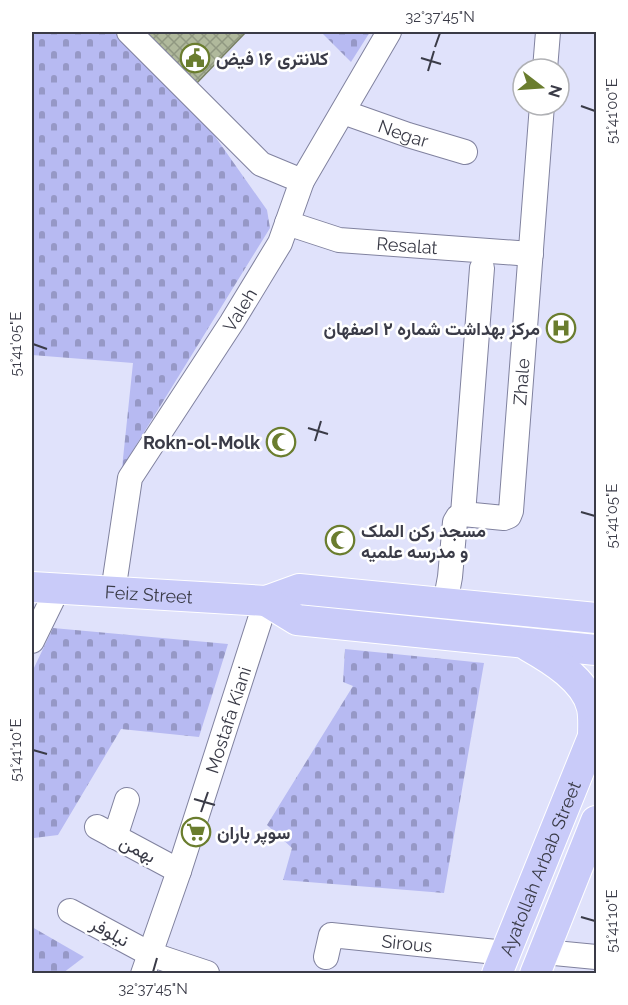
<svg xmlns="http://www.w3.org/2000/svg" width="628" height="1005" viewBox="0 0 628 1005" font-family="Raleway,Vazirmatn,sans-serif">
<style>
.cemetery{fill:url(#cemetery-stones)}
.building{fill:url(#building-cross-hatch);stroke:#798165;stroke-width:1.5}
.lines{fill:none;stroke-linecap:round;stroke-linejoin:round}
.minor-casing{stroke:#80829f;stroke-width:26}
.major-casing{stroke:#fff;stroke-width:32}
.minor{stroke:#fff;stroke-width:24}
.major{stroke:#c9cbf9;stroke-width:30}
.ticks{fill:none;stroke:#3a3b47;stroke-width:2}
.labels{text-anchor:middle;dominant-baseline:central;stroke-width:5;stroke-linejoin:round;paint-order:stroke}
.poi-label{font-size:18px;font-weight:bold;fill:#3a3b47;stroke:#fff;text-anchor:start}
.street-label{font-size:18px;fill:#3a3b47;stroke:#fff}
.neatline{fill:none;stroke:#3a3b47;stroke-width:2}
.ticks-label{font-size:15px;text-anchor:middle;fill:#3a3b47}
</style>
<defs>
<pattern id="cemetery-stones" width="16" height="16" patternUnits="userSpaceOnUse" patternTransform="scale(1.5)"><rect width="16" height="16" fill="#b7baf2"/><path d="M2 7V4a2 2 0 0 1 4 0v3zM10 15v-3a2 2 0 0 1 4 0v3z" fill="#9698c6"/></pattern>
<pattern id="building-cross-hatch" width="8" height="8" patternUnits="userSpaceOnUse" patternTransform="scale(1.5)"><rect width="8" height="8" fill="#b0b99c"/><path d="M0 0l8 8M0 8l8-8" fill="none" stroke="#909881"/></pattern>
</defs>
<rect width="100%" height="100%" fill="#e0e2fb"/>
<g class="cemetery">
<polygon points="32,32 115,32 202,118 267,210 270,228 122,468 133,363 32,355"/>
<polygon points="321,32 370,32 351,62"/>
<polygon points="53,628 228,644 199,737 121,729 58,835 34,838 32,841 32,672"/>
<polygon points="345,649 484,663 444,893 283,880 292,848 267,825 353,686 343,682"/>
<polygon points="32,927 84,957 63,973 32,973"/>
</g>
<polygon class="building" points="144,32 246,32 195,85"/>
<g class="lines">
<g class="minor-casing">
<g id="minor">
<polyline points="129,32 261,164 302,181"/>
<polyline points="545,69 548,32"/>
<path id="s1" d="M 343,112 L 408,135 L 465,152"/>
<path id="s2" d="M 287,223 L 339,240 L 531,254"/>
<polyline points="463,514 482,268"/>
<path id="s3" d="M 113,592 L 130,478 L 232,322 L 280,243 L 302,181 L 389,32"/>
<path id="s4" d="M 445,604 L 450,577 L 455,522 L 458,517 L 463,514 L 504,518 L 509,516 L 511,511 L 542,105"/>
<polyline points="32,641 58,588"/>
<polyline points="97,827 179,871"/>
<polyline points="115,837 127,800"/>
<polyline points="70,911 150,954 207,973"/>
<polyline points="544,952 596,957"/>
<path id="s5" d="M 326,957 L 331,935 L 506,953"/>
<path id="s6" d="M 143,974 L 179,871 L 266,601"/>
</g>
</g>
<g class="major-casing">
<g id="major">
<path id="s7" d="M 32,587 L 266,601 L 299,589 L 596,618"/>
<polyline points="266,601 297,620 596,650"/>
<path d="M 528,646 C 551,659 586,680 592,708 C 594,717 593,728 593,737"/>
<path id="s8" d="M 497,974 L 596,729"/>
<polyline points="535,974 596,821"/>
</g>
</g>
<use href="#minor" class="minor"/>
<use href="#major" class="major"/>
</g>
<path class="ticks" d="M 435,47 L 440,33M 421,58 L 441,64M 428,71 L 434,51M 581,106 L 595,111M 33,344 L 47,349M 308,428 L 328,434M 315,441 L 321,421M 581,512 L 595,516M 33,750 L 47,754M 194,799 L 215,805M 201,812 L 208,792M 581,917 L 595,921M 153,972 L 157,958"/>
<defs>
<g id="civic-ring" transform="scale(1.5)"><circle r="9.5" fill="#fff" stroke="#6a7d2e" stroke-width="1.5"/><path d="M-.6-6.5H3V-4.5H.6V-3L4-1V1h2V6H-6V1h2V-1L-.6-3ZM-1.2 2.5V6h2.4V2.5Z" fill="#6a7d2e"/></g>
<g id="hospital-ring" transform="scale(1.5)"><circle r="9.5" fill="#fff" stroke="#6a7d2e" stroke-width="1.5"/><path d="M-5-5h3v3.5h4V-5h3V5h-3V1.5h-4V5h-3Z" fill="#6a7d2e"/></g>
<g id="mosque-ring" transform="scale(1.5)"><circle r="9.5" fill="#fff" stroke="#6a7d2e" stroke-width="1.5"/><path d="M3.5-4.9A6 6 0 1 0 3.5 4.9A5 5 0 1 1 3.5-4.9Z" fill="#6a7d2e"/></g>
<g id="supermarket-ring" transform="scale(1.5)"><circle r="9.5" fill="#fff" stroke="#6a7d2e" stroke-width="1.5"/><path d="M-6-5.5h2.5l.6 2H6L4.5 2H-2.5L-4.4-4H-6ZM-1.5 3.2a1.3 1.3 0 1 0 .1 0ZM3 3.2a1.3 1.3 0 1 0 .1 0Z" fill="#6a7d2e"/></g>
</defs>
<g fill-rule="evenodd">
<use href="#civic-ring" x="195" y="58"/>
<use href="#hospital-ring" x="561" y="328"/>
<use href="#mosque-ring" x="281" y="442"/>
<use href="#mosque-ring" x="340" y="540"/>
<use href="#supermarket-ring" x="196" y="832"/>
</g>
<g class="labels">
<g class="poi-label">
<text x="216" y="58">کلانتری ۱۶ فیض</text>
<text x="540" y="328" text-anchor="end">مرکز بهداشت شماره ۲ اصفهان</text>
<text x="260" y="442" text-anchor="end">Rokn-ol-Molk</text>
<text x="361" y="530">مسجد رکن الملک<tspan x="361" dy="21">و مدرسه علمیه</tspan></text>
<text x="217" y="832">سوپر باران</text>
</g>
<g class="street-label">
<text stroke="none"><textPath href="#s1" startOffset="64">Negar</textPath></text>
<text stroke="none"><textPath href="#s2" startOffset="123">Resalat</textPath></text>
<text stroke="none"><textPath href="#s3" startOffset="316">Valeh</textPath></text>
<text stroke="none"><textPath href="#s4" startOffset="276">Zhale</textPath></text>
<text stroke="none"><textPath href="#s7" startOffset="117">Feiz Street</textPath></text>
<text stroke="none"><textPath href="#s6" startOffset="268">Mostafa Kiani</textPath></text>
<text transform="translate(138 849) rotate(28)">بهمن</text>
<text stroke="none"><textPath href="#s8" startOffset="114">Ayatollah Arbab Street</textPath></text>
<text transform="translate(110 932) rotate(29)">نیلوفر</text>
<text stroke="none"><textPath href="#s5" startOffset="99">Sirous</textPath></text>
</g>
</g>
<rect width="628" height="1005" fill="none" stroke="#ffffff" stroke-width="66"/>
<g transform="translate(541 87) rotate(107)"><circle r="28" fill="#ffffff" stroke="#b0b1b5" stroke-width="1.5"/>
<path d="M0-4.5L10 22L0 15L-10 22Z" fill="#6a7d2e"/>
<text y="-9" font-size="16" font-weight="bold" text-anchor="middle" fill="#3a3b47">N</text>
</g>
<rect x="33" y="33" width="562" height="939" class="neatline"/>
<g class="ticks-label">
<text x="440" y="22">32°37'45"N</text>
<text transform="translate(612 111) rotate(-90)" y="5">51°41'00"E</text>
<text transform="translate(16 344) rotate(-90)" y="5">51°41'05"E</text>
<text transform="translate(612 516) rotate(-90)" y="5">51°41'05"E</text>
<text transform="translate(16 750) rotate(-90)" y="5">51°41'10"E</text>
<text transform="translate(612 921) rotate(-90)" y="5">51°41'10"E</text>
<text x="153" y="994">32°37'45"N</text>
</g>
</svg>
